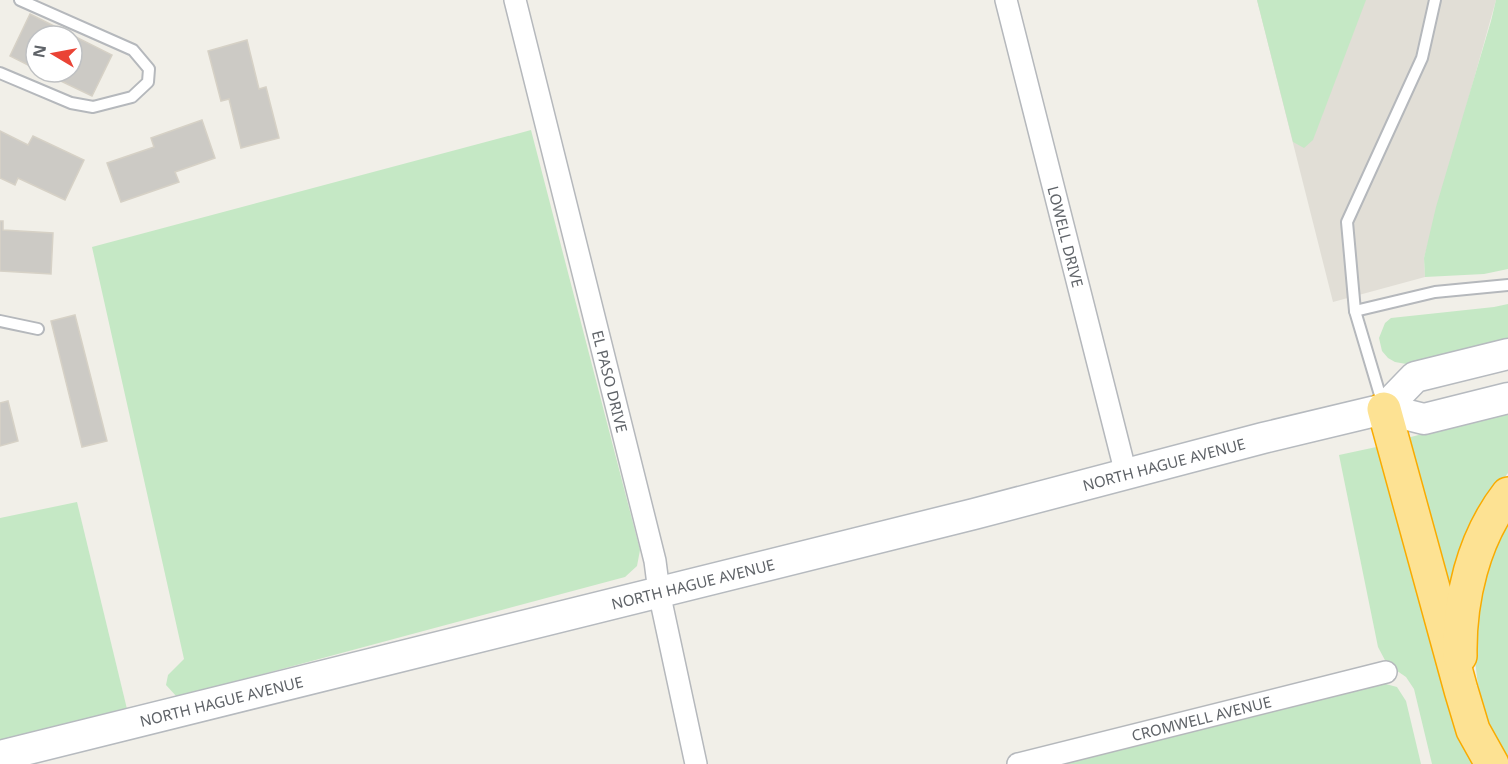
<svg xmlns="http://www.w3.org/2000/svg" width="1508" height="764" viewBox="0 0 1508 764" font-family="'Noto Sans',sans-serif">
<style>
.education{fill:#e1ded6}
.green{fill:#c5e8c5}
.building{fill:#cccac5;stroke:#d6d1c6;stroke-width:1.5}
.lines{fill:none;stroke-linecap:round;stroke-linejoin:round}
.lane-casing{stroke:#b5b8bc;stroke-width:14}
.street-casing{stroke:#b5b8bc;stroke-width:24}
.secondary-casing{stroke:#b6babf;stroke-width:33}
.highway-casing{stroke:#f9ab00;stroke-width:36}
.lane{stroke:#fff;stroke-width:10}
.street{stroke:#fff;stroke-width:21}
.secondary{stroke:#fff;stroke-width:30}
.highway{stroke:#fde293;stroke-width:33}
.labels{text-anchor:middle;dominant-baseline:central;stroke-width:6;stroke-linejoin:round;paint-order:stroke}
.street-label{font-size:15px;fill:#5f6368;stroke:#fff}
</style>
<rect width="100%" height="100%" fill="#f1efe8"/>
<polygon class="education" points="1257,0 1496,0 1424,258 1425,277 1333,302"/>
<g class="green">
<polygon points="1257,0 1366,0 1313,140 1304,148 1293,142"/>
<polygon points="1496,0 1508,0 1508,269 1484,274 1425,277 1424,258 1436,207 1491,21"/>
<polygon points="531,130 640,550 637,566 625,577 177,697 166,685 168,675 184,659 92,247"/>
<polygon points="1508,304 1508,340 1412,365 1395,362 1388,358 1382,351 1379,338 1385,323 1391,318 1494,307"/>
<polygon points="1508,412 1508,473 1503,479 1450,588 1441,591 1403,439"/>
<polygon points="1381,446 1387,455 1453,720 1472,764 1432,764 1414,689 1406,677 1387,664 1378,647 1339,455"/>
<polygon points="77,502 127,709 0,741 0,518"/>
<path d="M 1508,518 L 1508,762 C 1471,712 1466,622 1487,565 C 1493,549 1501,534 1508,518 Z"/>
<polygon points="1382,683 1397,687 1406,701 1421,764 1040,764"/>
</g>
<g class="building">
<polygon points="30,14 112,55 92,96 42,72 72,72 72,36 36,36 36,69 10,56"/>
<polygon points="247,40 259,89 266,87 279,138 241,148 229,99 221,101 208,51"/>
<polygon points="202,120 215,158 175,172 179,182 121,202 107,163 154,147 151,138"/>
<polygon points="0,131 28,145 33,136 84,160 65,200 18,178 15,185 0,178"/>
<polygon points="0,221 3,221 3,230 53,233 51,274 0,271"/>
<polygon points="75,315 107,441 82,447 51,321"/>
<polygon points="8,401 18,441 0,446 0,403"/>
</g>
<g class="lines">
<g class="lane-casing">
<g id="lane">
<polyline points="0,73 71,103 93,107 132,97 148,82 149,69 133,50 20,0"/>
<polyline points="1355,311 1435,292 1508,285"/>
<polyline points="0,321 38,329"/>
<polyline points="1383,405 1355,311 1347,222 1422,58 1435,0"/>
</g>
</g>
<g class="street-casing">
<g id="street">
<path id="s1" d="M 515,0 L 655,561 L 659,592 L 696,764"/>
<path id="s2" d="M 1006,0 L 1126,474"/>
<path id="s3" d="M 1018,764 L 1386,672"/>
</g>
</g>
<g class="secondary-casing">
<g id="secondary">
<polyline points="1384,409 1415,377 1508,354"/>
<path id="s4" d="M 0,756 L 974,514 L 1263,438 L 1384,409 L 1424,419 L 1508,398"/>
</g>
</g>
<g class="highway-casing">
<g id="highway">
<polyline points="1384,409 1461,690 1473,730 1492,764"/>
<path d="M 1460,656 C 1459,600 1473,539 1508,494"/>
</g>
</g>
<use href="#lane" class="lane"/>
<use href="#street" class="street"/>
<use href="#secondary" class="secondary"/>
<use href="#highway" class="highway"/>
</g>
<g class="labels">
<g class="street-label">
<text stroke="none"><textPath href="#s2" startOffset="244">LOWELL DRIVE</textPath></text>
<text stroke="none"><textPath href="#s1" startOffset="393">EL PASO DRIVE</textPath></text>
<text stroke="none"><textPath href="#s4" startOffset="1200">NORTH HAGUE AVENUE</textPath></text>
<text stroke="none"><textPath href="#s4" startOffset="714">NORTH HAGUE AVENUE</textPath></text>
<text stroke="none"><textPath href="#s4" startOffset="228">NORTH HAGUE AVENUE</textPath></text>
<text stroke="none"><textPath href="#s3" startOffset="189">CROMWELL AVENUE</textPath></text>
</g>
</g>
<g transform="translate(54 54) rotate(280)"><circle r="28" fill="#ffffff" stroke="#bfc1c3" stroke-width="1.5"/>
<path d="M0-4.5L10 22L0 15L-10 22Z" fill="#ea4335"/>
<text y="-9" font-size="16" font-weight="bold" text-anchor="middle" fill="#5f6368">N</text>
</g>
</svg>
